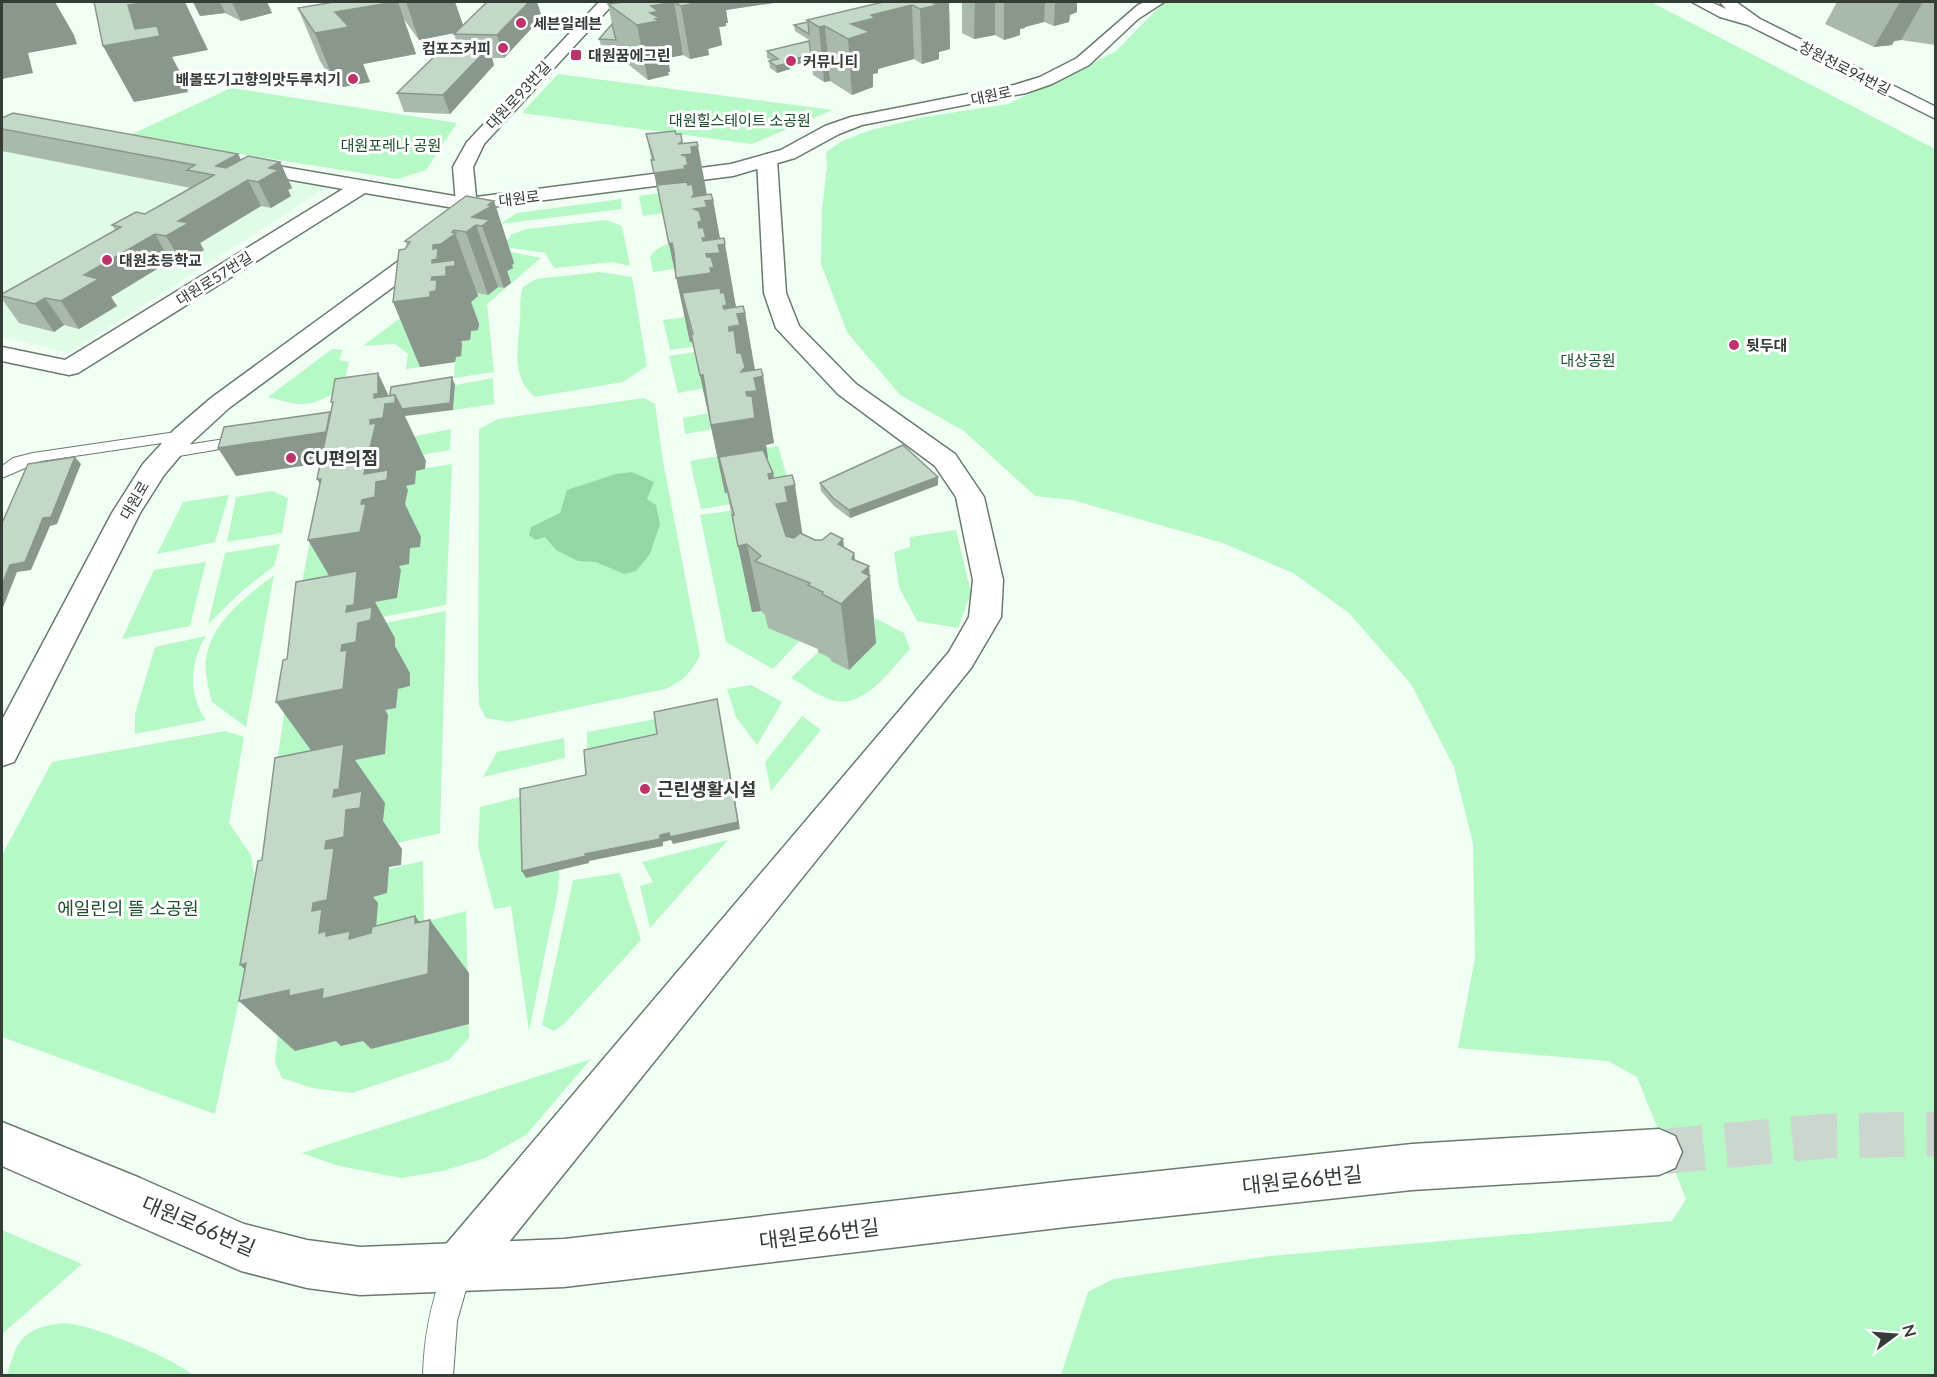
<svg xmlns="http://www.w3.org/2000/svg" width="1937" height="1377" viewBox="0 0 1937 1377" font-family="Lato,'Noto Sans KR',sans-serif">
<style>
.built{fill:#e0fce6}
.green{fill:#b6f9c6}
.water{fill:#93d8a4}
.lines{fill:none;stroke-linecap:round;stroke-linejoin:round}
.tertiary-tunnel{stroke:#cbd7ce;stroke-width:45;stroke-dasharray:45 22;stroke-linecap:butt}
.service-casing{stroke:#687b6c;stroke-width:2}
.minor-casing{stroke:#687b6c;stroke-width:3}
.tertiary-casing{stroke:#687b6c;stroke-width:3}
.service{fill:#fff;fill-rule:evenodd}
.minor{fill:#fff;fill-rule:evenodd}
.tertiary{fill:#fff;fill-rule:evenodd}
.wall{fill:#a9baac}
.shaded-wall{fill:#89978c}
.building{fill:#c4d8c8;stroke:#89978c;stroke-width:1.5}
.poi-dot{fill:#be3369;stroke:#fff;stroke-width:2}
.labels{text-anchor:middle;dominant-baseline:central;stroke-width:6;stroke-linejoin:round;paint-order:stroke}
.far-poi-label{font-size:15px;font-weight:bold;fill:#343d36;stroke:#fff;text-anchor:start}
.far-street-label{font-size:15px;fill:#343d36;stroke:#fff}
.far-park-label{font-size:15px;fill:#1c4e2c;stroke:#fff}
.poi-label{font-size:18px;font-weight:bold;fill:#343d36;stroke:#fff;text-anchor:start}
.park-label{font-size:18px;fill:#1c4e2c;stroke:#fff}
.near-street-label{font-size:21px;fill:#343d36;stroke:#fff}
</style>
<rect width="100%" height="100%" fill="#f1fef4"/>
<polygon class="built" points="2,127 41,134 328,187 69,353 2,337"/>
<g class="green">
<polygon points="1169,2 1651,2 1935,149 1935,1375 1061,1375 1088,1292 1113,1279 1270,1256 1672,1221 1686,1199 1637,1077 1608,1061 1458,1048 1475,958 1473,844 1454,767 1411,684 1349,613 1293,573 1223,543 1072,500 1035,496 964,431 900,395 847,332 821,264 822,210 827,166 826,152 842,141 871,130 924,117 1008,104 1115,52 1163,3"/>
<polygon points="558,74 833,110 752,144 522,113"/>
<polygon points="231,88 457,123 426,170 398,179 128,136"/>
<polygon points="703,187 709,206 643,216 639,196"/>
<polygon points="621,199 622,209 500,224 517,213"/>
<polygon points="606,220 622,226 630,266 612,262 554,268 545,253 497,246 510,238 510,235 527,229"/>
<path d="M 717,237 L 724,262 L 653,272 L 650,257 C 661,238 696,240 717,237 Z"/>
<polygon points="493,248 541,258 487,304 494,372 454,378 455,362 406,369 408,354 395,344 363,346"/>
<path d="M 599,272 L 632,277 L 647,366 L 623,382 L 535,397 C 511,378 518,347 520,320 C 521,308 519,299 523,287 L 536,279 Z"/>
<polygon points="739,310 745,339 670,350 663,320"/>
<polygon points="747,344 756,379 678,393 669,356"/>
<path d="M 332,349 L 343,350 L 339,360 L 349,362 L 342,391 C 331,393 325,399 315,402 C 300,407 283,401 268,397 Z"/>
<polygon points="493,378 494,404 453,410 455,385"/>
<path d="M 644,398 L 655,404 L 663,461 L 700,655 C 692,672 683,681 665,689 L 509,722 L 486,718 L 479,705 L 478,682 L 479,429 L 498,419 Z"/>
<polygon points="763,403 770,419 685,434 683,418"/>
<polygon points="451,429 450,450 353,467 381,443"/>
<polygon points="778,446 795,505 761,499 701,509 690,461"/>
<polygon points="452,464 446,605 292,634 319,495 350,481"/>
<polygon points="272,491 288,498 282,533 227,542 236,497"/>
<polygon points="229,495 215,542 157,554 183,502"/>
<polygon points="764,506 819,588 839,599 773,669 726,642 700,515"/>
<polygon points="956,530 971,593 958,628 917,621 899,587 894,552 910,547 910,537"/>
<polygon points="280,544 274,566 243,590 208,624 225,553"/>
<polygon points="206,562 190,626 122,639 154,570"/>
<path d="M 274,575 L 246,727 L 212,702 C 209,689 204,673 206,660 C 210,623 247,596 274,575 Z"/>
<polygon points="446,611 440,833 303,865 271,802 295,641"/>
<path d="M 861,611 L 904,633 L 910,649 C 891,669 864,710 832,700 C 818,696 804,685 791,678 Z"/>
<path d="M 206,636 C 190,662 188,695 206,720 L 135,734 L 135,714 L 155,647 Z"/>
<polygon points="751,685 782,702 757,745 736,717 727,689"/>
<polygon points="802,716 821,730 771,791 765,762"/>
<polygon points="656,719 659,741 587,757 587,732"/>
<polygon points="225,731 244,737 229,823 251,855 257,891 251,943 215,1114 2,1037 2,855 52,762"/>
<polygon points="564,738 565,758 483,777 497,752"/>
<polygon points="524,796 559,870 558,891 529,1031 511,906 494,909 478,846 480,807"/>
<polygon points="728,840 650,928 640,886 653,882 642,862"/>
<polygon points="423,861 424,922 466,911 469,1038 449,1060 352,1093 312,1088 282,1078 275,1063 293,891"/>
<polygon points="620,873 641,940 564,1024 554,1031 542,1025 573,880"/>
<polygon points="591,1059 526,1135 485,1158 443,1171 401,1178 339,1166 302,1153"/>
<polygon points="2,1230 82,1264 2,1334"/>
<path d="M 63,1323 C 92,1324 170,1357 193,1375 L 7,1375 C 17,1339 23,1328 63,1323 Z"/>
</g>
<polygon class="water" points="632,472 654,482 647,499 656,505 660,524 650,554 636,571 624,574 596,562 578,561 556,550 545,537 535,540 529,535 531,527 560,513 567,490 616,474"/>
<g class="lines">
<polyline class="tertiary-tunnel" points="1659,1152 1826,1136 1936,1134"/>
<g class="service-casing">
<g id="service">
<polygon points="183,431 191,436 189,439 41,461 2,478 2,466 13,458 33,453"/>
<polygon points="244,436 252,441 250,444 167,458 159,453 167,448"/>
<path d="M 458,1254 L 468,1258 L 472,1268 L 457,1321 L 453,1376 L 423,1376 C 424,1333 432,1297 448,1258 Z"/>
</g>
</g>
<g class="minor-casing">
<g id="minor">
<polygon points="767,154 777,160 786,293 799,326 856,384 955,454 984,497 1003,580 1001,617 971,668 476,1283 459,1290 442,1283 435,1266 442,1249 949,652 969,617 973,580 956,497 935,466 838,394 776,328 764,293 757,160"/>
<polygon points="242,160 466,198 473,200 476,204 473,208 466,210 365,193 78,373 69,375 2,361 2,347 65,360 343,189 235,170 232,166"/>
</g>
</g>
<g class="tertiary-casing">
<g id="tertiary">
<polygon points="599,2 615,2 484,144 473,167 476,197 731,164 781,150 825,126 851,117 1014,85 1040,77 1077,58 1138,5 1145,2 1164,2 1138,19 1089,65 1052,84 1026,93 862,125 839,134 795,158 733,176 475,209 462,231 442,251 229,408 192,442 164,475 140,513 14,762 2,766 2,720 112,513 143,464 174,430 211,398 426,241 453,215 456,204 453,167 467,142"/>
<polygon points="1692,2 1711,2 1726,9 1720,2 1736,2 1760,19 1936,107 1936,119 1748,25 1720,17"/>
<polygon points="2,1122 140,1178 244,1224 307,1240 360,1247 564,1239 1066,1181 1412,1144 1659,1129 1675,1136 1682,1152 1675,1168 1659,1175 1412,1190 1066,1227 564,1287 360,1295 307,1288 241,1271 2,1166"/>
</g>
</g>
<use href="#service" class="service"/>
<use href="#minor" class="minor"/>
<use href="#tertiary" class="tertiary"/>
</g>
<g class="wall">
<polygon points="193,2 267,2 272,13 241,21 225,13 200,16"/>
<polygon points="334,2 455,2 463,25 542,17 504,58 492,58 494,65 450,114 404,112 397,93 458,46 454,34 454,33 419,40 403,18 416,54 363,64 370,82 337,88 320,61 298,8"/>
<polygon points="623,2 780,2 726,10 728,23 726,23 726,26 719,27 722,45 708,49 709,55 690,59 683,55 668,58 670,72 668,72 669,75 648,80 620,58 617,46 601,45 599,39 612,24 608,4"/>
<polygon points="883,2 949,2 950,49 939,52 939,59 922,64 914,59 878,69 878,73 873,74 873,87 852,95 830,81 824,82 813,75 811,61 790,66 790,69 777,73 770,68 769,61 772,61 767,58 767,51 809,41 809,40 795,31 794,25 808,22 807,20"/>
<polygon points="962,2 1077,2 1077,12 1070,15 1069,22 1054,26 1044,22 1025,27 1025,28 1020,29 1020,35 1004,40 995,35 974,39 962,33"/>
<polygon points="1837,2 1935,2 1935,45 1901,40 1894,41 1892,45 1874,47 1825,24"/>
<polygon points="2,118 238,154 241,160 280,162 292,188 288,190 291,196 271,208 261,206 200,243 204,250 182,263 170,261 111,297 117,306 79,329 64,325 54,332 19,323 2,299 2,294 115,230 112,225 145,214 191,188 2,151"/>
<polygon points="646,134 681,134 683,144 707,195 713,200 720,239 736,307 745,313 755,370 763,376 774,443 766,445 768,458 767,458 773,473 774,478 802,534 815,540 844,548 854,553 855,560 870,576 876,643 849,670 831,661 830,658 818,652 818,649 768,628 765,615 761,611 752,612 727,493 725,493 693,341 690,342"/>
<polygon points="494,201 514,263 512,265 513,268 507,271 511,283 504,288 498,287 488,295 477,293 478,296 471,302 479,324 478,330 471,331 470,340 461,341 462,344 461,356 456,357 455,362 420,367 405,249 407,246 405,241"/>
<polygon points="938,477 938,485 850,518 834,506 821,491 820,483"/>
</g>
<g class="shaded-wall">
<polygon points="2,2 55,2 74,35 77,44 28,53 33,73 2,79"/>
<polygon points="151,2 185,2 208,50 172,57 185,81 188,92 134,102 103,46 128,5"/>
<polygon points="193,2 220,2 225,13 200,16"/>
<polygon points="232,2 267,2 272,13 241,21"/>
<polygon points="398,2 416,54 363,64 370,82 337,88 315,33 335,12"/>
<polygon points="406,2 455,2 465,31 419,40"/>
<polygon points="529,2 537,2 542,17 504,58 497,35"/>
<polygon points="674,2 683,55 668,58 670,72 668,72 669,75 648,80 637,25 651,6"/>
<polygon points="694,2 780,2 726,10 728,23 726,23 726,26 719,27 722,45 708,49 709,55 690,59 681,6"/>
<polygon points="930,2 949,2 950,49 939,52 939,59 922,64 920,9"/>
<polygon points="975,2 995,2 995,35 974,39"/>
<polygon points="1004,2 1045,2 1044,22 1025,27 1025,28 1020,29 1020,35 1004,40"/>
<polygon points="1055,2 1077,2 1077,12 1070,15 1069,22 1054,26"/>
<polygon points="1900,2 1923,2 1901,40 1894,41 1892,45 1874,47"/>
<polygon points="912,5 914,59 878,69 878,73 873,74 873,87 852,95 848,39 851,24 871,15"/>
<polygon points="825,26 830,81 824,82 819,27"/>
<polygon points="489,47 494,65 450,114 443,95"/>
<polygon points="811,55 811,61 790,66 790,69 777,73 776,66 786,61"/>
<polygon points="682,142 685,155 691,147 698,146 708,200 713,200 721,244 725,244 736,307 737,314 745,313 756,377 763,376 774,443 766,445 768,458 763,459 719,457 727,493 725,493 700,375 703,375 749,419 682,293 693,341 690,342 669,244 672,243 708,273 667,234 654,173 678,144"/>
<polygon points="238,154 250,180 248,180 261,206 200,243 204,250 182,263 166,236 178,221 229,191 216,166"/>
<polygon points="280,162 292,188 288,190 291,196 271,208 258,182 269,168"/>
<polygon points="494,201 514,263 512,265 513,268 507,271 511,283 504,288 482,226 476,225 498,287 488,295 466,232 472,217"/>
<polygon points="454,230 478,296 471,302 479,324 478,330 471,331 470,340 461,341 462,344 461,356 456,357 455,362 420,367 393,302 431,280 433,245"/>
<polygon points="155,234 170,261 111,297 117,306 79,329 61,301 84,275"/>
<polygon points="45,298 64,325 54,332 35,304"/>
<polygon points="378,373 392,403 395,395 452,377 455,385 453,410 405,416 426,461 425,469 416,471 415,484 406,486 408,490 405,504 421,537 420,547 410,548 409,564 399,566 401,570 397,598 375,602 395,638 395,646 410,673 410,686 398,689 396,708 385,710 388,715 385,754 355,760 385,803 383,821 402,849 401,865 389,867 387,893 373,897 378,903 374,954 415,923 415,916 429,935 430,920 469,973 469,1024 371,1049 363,1041 341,1046 336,1041 295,1051 239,1001 272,994 240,965 319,933 312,911 325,849 333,797 323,767 276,702 341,651 347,606 308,540 348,534 317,479 321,479 361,504 364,474 369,452 370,424"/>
<polygon points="330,412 345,441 341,460 236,476 218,448"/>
<polygon points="75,457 81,464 57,524 50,526 31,570 17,572 2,610 2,585 10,565 43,518"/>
<polygon points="773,473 778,504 785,487 795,485 805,551 787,571 768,474"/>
<polygon points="938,477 938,485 850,518 849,510"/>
<polygon points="843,539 850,596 852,559 854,553 858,588 862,572 869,566 876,643 849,670 841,604 838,544"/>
<polygon points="747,544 761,611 752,612 738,546"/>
<polygon points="717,699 740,829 673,844 671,840 663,842 663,846 589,861 589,863 526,878 522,871 585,854 660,835"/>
</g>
<g class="building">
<polygon points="94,2 151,2 128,5 135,29 157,26 160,36 103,46"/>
<polygon points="334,2 395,2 335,12 349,27 315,33 298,8"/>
<polygon points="487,2 529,2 497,35 454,34"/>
<polygon points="623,2 700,2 681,6 674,2 651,6 658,11 650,13 660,18 655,19 658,21 637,25 608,4"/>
<polygon points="883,2 931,2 938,5 920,9 912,5 871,15 875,18 851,24 870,32 848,39 825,26 819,27 807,20"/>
<polygon points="808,22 809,34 794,25"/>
<polygon points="612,24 616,40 599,39"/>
<polygon points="809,41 811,55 786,61 790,63 776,66 769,61 778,59 767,51"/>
<polygon points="445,46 489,47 443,95 397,93"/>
<polygon points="13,113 238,154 216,166 226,168 248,156 280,162 269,168 279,170 258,182 248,180 178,221 189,223 166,236 155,234 84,275 99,279 61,301 45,298 35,304 2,296 2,294 121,227 112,225 136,212 145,214 214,175 187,170 195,165 2,129 2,118"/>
<polygon points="675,131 676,134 681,134 682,142 678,144 697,142 698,146 691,147 692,154 681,155 686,156 688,165 684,166 685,169 654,173 651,160 654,160 646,134"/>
<polygon points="687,182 688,185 692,184 694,194 692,197 711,194 713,200 705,201 707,207 694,209 699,211 702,221 698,222 699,228 703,227 706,238 702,238 703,241 724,238 725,244 718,245 720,253 706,254 707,257 711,257 714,268 710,268 711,273 676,278 674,252 672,243 669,244 657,185"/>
<polygon points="466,196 494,201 488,205 492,206 472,217 490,220 482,226 476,225 466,232 454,230 452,232 456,233 441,244 433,245 433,249 438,248 437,259 432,260 432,263 455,260 455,266 446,267 446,276 432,277 431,280 437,280 436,291 430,292 430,297 393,302 399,250 405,249 410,242 405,241"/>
<polygon points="720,288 721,293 724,292 727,305 723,306 724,309 743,306 745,313 737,314 740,325 729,327 729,331 734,330 737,353 741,353 745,367 741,372 761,369 763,376 754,378 757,391 746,392 747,396 752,396 755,418 711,425 703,375 700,375 691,334 693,334 682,293"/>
<polygon points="378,373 378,394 374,394 374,398 395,395 395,403 385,404 383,418 370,420 370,424 376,423 369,452 373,451 371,469 365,469 364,474 388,470 387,480 376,482 375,497 362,500 361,504 366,504 360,532 308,540 321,479 317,479 333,402 331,402 335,379"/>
<polygon points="452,377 450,403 402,409 395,395 390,395 391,387"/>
<polygon points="330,412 326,432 218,448 224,427"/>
<polygon points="903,445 938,477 849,510 833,498 820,483"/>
<polygon points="763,450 773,473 768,474 769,479 792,475 795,485 785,487 788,502 776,504 786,536 794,538 800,533 815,540 822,540 831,533 843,539 838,544 854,553 852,559 869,566 862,572 870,576 841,604 822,594 823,592 808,585 810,583 755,561 761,556 747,544 738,546 732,515 734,515 719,457"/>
<polygon points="75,457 51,517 43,518 25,562 10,565 2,585 2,523 28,464"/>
<polygon points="357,571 354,605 347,606 346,612 372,607 371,620 358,623 356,642 342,645 341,651 347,650 343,689 276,702 283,660 287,659 296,582"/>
<polygon points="717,699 738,822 670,837 669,833 660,835 660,839 585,854 586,856 522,871 520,789 586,775 584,750 657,734 654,712"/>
<polygon points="344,744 339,789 334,790 333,797 362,791 360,808 346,810 344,837 326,841 325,849 334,848 327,900 313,903 312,911 322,909 319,933 326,931 326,936 350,931 349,939 371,933 372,927 415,916 415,923 430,920 428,974 322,999 323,989 289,996 289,990 239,1001 246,963 240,965 258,861 262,860 275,758"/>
</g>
<g class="poi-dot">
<circle cx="521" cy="23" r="6"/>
<circle cx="503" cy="48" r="6"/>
<rect x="570" y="49" width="12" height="12" rx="3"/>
<circle cx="791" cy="61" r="6"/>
<circle cx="353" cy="79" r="6"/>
<circle cx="107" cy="260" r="6"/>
<circle cx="1734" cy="345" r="6"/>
<circle cx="291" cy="458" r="6"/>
<circle cx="645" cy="789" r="6"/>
</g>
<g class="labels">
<g class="far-poi-label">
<text x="533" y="23">세븐일레븐</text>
<text x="491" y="48" text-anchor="end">컴포즈커피</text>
<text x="588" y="55">대원꿈에그린</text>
<text x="803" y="61">커뮤니티</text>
<text x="341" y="79" text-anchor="end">배볼또기고향의맛두루치기</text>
<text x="119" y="260">대원초등학교</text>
<text x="1746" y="345">뒷두대</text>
</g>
<g class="far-street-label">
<text transform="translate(1845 68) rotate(27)">창원천로94번길</text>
<text transform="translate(518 95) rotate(-47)">대원로93번길</text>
<text transform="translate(991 95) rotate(-12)">대원로</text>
<text transform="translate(519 198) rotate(-7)">대원로</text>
<text transform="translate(214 278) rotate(-32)">대원로57번길</text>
<text transform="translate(134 500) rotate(-60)">대원로</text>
</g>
<g class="far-park-label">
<text x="740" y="120">대원힐스테이트 소공원</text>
<text x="391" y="145">대원포레나 공원</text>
<text x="1588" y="360">대상공원</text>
</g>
<g class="poi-label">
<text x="303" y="458">CU편의점</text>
<text x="657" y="789">근린생활시설</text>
</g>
<g class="park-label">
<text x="128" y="908">에일린의 뜰 소공원</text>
</g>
<g class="near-street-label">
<text transform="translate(1302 1179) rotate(-6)">대원로66번길</text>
<text transform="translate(199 1225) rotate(23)">대원로66번길</text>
<text transform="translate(819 1233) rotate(-7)">대원로66번길</text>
</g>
</g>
<rect width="1937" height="1377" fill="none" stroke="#343d36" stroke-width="6"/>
<g transform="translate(1895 1335) rotate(74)" stroke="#ffffff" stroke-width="4.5" paint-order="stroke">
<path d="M0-4.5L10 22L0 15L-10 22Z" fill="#343d36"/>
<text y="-9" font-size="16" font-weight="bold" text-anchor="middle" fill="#343d36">N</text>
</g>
</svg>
